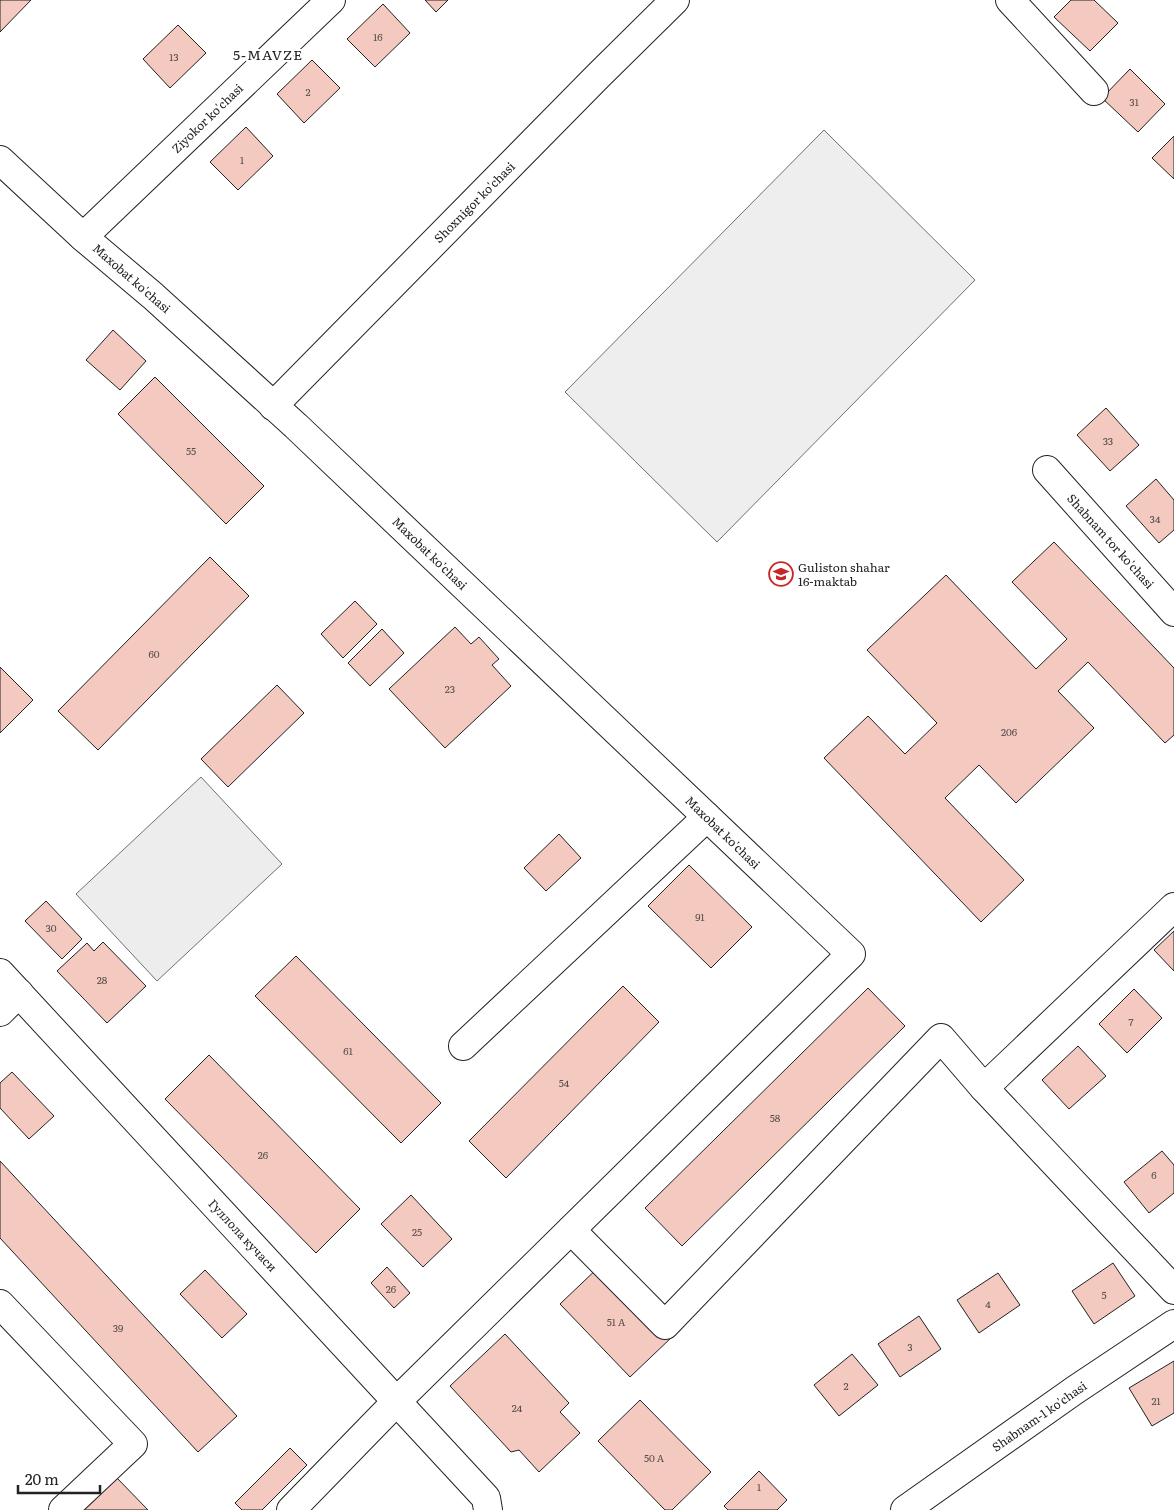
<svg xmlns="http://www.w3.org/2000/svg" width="1174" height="1510" viewBox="0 0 1174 1510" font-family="Literata,serif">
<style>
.green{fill:#eee;stroke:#6f6f6f}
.parking{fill:#ededed;stroke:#6f6f6f}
.building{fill:#f3c9c0;stroke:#222}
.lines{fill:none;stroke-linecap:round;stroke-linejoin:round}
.minor-casing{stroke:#222;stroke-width:30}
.minor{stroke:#fff;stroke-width:28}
.labels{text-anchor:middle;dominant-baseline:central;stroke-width:4;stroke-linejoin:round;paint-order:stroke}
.number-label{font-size:10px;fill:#564c4a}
.street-label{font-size:12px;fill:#222;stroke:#fff}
.poi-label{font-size:12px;fill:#222;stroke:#fff;text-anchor:start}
.neighbourhood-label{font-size:14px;letter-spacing:1px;fill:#222;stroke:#fff}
</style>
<rect width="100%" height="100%" fill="#fff"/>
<polygon class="green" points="824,130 975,280 717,542 565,392"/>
<polygon class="parking" points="201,777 282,864 157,981 76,894"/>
<g class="building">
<polygon points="0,0 31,0 0,32"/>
<polygon points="425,0 448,0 436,12"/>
<polygon points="1071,0 1094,0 1118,23 1090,51 1054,17"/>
<polygon points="383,4 410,33 375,67 347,39"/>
<polygon points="178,25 206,53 170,88 143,59"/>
<polygon points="312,60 340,88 304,123 277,94"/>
<polygon points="1130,69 1165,104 1138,132 1102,98"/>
<polygon points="246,127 273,156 238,190 210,162"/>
<polygon points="1174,136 1174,179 1152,158"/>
<polygon points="113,330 146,361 120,390 86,360"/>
<polygon points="155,377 264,486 226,524 118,414"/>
<polygon points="1106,408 1139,445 1110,471 1077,435"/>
<polygon points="1156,479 1174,500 1174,530 1159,543 1126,506"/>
<polygon points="1054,542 1174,668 1174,735 1165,743 1088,662 1058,691 1094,728 1016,803 979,765 945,798 1024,880 981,922 824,758 868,716 905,754 937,723 867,650 946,575 1036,669 1067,639 1012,582"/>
<polygon points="210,557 249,596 98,750 58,711"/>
<polygon points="355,601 377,624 343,658 321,634"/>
<polygon points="455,627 471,644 479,637 499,659 492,665 511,686 445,748 389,689"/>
<polygon points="382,629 404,653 370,686 348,663"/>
<polygon points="0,667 33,700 0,733"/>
<polygon points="277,685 304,713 228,787 201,759"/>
<polygon points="559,834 581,858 546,891 524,868"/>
<polygon points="689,865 752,927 711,968 648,906"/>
<polygon points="46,901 82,939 62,959 25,921"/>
<polygon points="1174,931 1174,971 1154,950"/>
<polygon points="103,942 146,986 107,1023 57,971 87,943 94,951"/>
<polygon points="296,956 441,1103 401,1143 255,996"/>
<polygon points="623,986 659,1022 506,1178 469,1141"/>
<polygon points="868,988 905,1026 682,1246 645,1208"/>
<polygon points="1134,989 1162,1018 1127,1053 1099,1024"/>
<polygon points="1078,1046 1106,1076 1069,1109 1042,1080"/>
<polygon points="209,1055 360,1209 316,1253 165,1099"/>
<polygon points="12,1072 54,1116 29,1139 0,1108 0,1083"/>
<polygon points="1162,1151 1174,1165 1174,1193 1149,1213 1124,1182"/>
<polygon points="0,1161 237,1416 198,1452 0,1238"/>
<polygon points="411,1195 452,1239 423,1267 381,1224"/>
<polygon points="1113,1263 1135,1296 1094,1324 1072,1291"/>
<polygon points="602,1264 672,1337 630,1377 560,1304"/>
<polygon points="387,1267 410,1293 394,1308 371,1283"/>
<polygon points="205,1270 247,1314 222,1338 180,1294"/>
<polygon points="998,1273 1020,1305 979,1333 957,1300"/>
<polygon points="919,1316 941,1349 900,1377 878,1344"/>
<polygon points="505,1334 569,1403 560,1412 580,1433 539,1472 519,1450 511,1452 450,1386"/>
<polygon points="852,1354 878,1385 839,1416 814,1385"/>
<polygon points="1174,1361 1174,1413 1152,1426 1129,1388"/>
<polygon points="640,1400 711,1472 672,1510 665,1510 598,1441"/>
<polygon points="290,1448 307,1465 262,1510 242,1510 235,1503"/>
<polygon points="759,1471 787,1500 777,1510 728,1510 724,1506"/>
<polygon points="117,1478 148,1510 84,1510"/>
</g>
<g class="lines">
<g class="minor-casing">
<g id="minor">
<polyline points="1010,0 1094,91"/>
<polyline points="0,160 83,237 153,296 296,426 851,954 397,1401 291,1510"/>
<polyline points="83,237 331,0"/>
<polyline points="273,406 598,76 675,0"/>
<polyline points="1047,470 1174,612"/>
<polyline points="0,973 486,1498 488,1510"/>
<polyline points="0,1012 19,993"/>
<polyline points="463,1046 707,817"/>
<polyline points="984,1088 1174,907"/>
<polyline points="571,1230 665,1325 941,1038 984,1088 1174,1290"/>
<polyline points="0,1304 133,1444 63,1510"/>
<polyline points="905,1510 1075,1390 1174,1324"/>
</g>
</g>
<use href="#minor" class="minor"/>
</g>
<defs>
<g id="school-ring" transform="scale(1.25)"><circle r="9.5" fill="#fff" stroke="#c62828" stroke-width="1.5"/><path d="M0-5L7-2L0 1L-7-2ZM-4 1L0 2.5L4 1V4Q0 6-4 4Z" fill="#c62828"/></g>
</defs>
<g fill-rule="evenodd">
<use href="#school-ring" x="781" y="574"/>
</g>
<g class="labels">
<g class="number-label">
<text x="378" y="36">16</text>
<text x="174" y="56">13</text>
<text x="308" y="91">2</text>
<text x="1134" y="101">31</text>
<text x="242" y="159">1</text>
<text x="1108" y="440">33</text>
<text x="191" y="450">55</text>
<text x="1155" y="518">34</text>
<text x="154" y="653">60</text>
<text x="450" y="688">23</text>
<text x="1009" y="731">206</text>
<text x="700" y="916">91</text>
<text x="51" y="927">30</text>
<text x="102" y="979">28</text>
<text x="1131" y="1021">7</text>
<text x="348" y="1050">61</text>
<text x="564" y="1082">54</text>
<text x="775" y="1117">58</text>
<text x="263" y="1154">26</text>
<text x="1154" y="1174">6</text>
<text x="417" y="1231">25</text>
<text x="391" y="1288">26</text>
<text x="1104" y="1294">5</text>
<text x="988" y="1303">4</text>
<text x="616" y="1321">51 А</text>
<text x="118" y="1327">39</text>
<text x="910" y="1346">3</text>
<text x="846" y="1385">2</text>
<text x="1156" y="1400">21</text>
<text x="517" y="1407">24</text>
<text x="654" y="1457">50 А</text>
<text x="759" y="1486">1</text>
</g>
<g class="street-label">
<text transform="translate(207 118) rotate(-44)">Ziyokor ko'chasi</text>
<text transform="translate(474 202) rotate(-45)">Shoxnigor ko'chasi</text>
<text transform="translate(132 278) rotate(41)">Maxobat ko'chasi</text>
<text transform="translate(1111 541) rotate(48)">Shabnam tor ko'chasi</text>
<text transform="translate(430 553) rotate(44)">Maxobat ko'chasi</text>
<text transform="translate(723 832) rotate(44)">Maxobat ko'chasi</text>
<text transform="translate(243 1235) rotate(47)">Гуллола кучаси</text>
<text transform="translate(1039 1416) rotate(-35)">Shabnam-1 ko'chasi</text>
</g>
<g class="poi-label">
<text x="798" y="567">Guliston shahar<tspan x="798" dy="14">16-maktab</tspan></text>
</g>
<g class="neighbourhood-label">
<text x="268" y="54">5-MAVZE</text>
</g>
</g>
<path d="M18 1485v8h82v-8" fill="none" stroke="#222222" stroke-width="2.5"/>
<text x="25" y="1485" font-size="15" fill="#222222" stroke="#ffffff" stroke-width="4" paint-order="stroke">20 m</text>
</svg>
